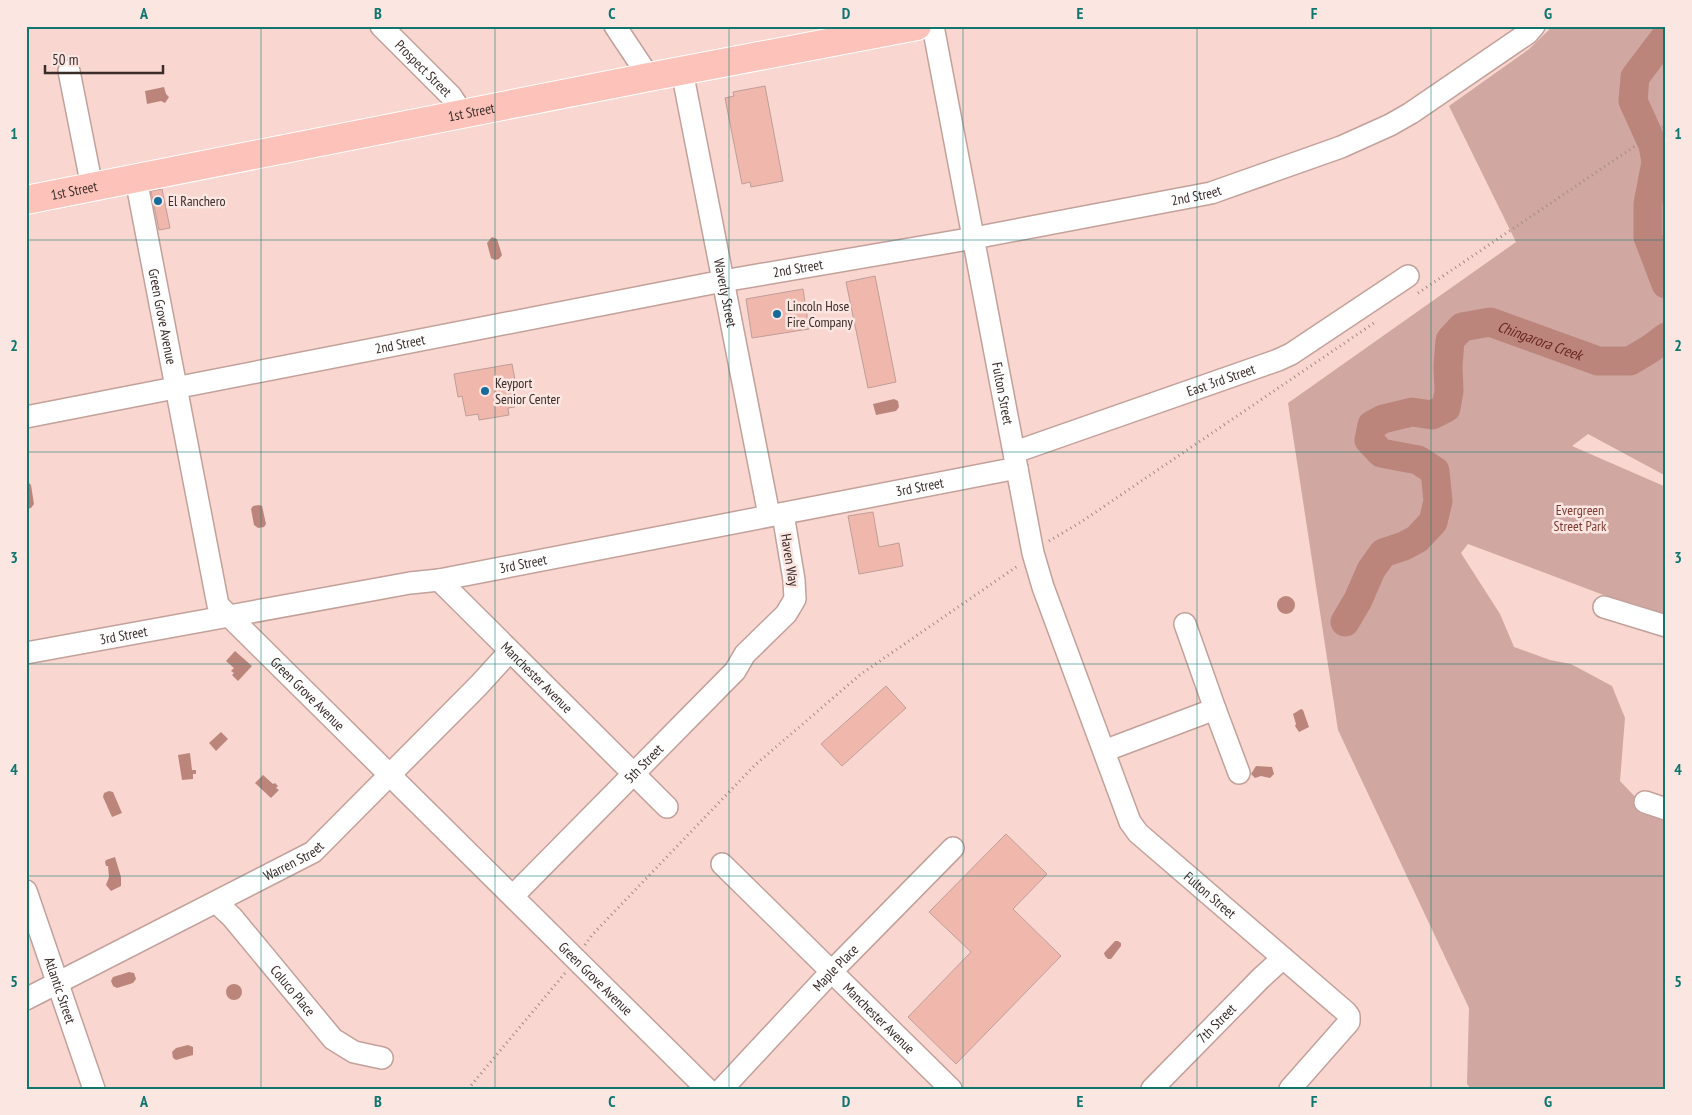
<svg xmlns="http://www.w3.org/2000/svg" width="1692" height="1115" viewBox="0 0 1692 1115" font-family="'PT Sans Narrow',sans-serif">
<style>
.green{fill:#d0a8a1}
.water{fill:#bc857c}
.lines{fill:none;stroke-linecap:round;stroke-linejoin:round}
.river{stroke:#bc857c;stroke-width:29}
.building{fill:#f0b7ad;stroke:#bf9e98}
.minor-casing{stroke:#c3a19b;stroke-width:24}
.major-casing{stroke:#fff;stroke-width:30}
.path{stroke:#a48b86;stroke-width:3;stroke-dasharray:1 4;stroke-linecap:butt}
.minor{stroke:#fff;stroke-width:21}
.major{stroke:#fdc2b9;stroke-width:28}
.grid{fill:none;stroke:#0f766e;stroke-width:1;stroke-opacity:0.55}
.poi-dot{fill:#156b9b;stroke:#fce6e2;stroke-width:2}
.labels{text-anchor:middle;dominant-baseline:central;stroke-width:5;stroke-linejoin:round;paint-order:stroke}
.street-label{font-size:14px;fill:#392c29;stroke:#fce6e2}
.poi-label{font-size:14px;fill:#392c29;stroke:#fce6e2;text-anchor:start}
.park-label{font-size:14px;fill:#7f3a30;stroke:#fce6e2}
.water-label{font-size:15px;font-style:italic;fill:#6a271e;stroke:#fce6e2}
.neatline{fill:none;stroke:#0f766e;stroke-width:2}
.grid-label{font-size:16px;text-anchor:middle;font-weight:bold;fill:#0f766e}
</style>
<rect width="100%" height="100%" fill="#f9d6cf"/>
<polygon class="green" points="1553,26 1666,26 1666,476 1588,434 1572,446 1666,487 1666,607 1662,617 1468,544 1461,553 1500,614 1514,647 1550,660 1571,664 1612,686 1625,718 1620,781 1639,801 1666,811 1666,1089 1471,1089 1467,1084 1469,1008 1338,730 1288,403 1516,242 1449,106 1529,49"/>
<g class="water">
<polygon points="164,87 166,94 169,97 165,103 161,101 147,104 145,91"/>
<polygon points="492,237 497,239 502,255 499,259 495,260 491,258 487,243"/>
<polygon points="894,399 898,401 899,407 896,411 876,415 873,404"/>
<polygon points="26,480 31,485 34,504 31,508 26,509"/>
<polygon points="259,505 262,506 266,524 264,527 258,528 254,525 251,509 253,506"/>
<circle cx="1286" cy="605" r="9"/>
<polygon points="235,651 252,666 238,681 232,675 234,673 231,671 234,668 226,661"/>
<polygon points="1301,709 1303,710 1309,727 1299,732 1295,726 1296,724 1293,714"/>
<polygon points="221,732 228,739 216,751 209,743"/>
<polygon points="190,753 192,770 196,770 196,774 193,774 193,779 182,780 178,755"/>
<polygon points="1256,766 1272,767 1274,774 1270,778 1261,776 1255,778 1251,774"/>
<polygon points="263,775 273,784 275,783 278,786 276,788 279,790 271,798 255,783"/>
<polygon points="109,791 113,792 122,813 112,817 103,797 104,793"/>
<polygon points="115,857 121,877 121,886 111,891 106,885 109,877 108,866 106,866 105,862 106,860"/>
<polygon points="1115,941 1118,941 1121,943 1121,946 1111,959 1108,959 1105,956 1104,953"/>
<polygon points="129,972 134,973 136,979 133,983 117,988 113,986 111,981 113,977"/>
<circle cx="234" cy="992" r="8"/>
<polygon points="188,1045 193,1047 193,1055 176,1060 173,1058 172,1052 176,1048"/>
</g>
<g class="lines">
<g class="river">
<polyline points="1666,36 1635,77 1633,101 1653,145 1656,162 1648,204 1648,237 1666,284"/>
<path id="s1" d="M 1345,622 L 1358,600 L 1371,570 L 1383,553 L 1404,546 L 1417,539 L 1433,522 L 1438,501 L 1435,471 L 1418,460 L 1381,453 L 1369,440 L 1372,425 L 1383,419 L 1412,412 L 1432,415 L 1446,408 L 1449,391 L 1448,366 L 1450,340 L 1462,327 L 1490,322 L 1598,361 L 1630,361 L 1650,349 L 1666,337"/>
</g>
</g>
<g class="building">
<polygon points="765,86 783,181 751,187 750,182 742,184 725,98 734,96 733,92"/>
<polygon points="162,189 170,228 159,230 151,191"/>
<polygon points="875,276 896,382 868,388 846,282"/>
<polygon points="803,289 809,329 752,338 746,299"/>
<polygon points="512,364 516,385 511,385 515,407 508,408 509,415 479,420 478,414 466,416 462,396 458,397 454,374"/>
<polygon points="873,512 879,547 899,543 903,566 859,574 848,516"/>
<polygon points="886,686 906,708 842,766 821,744"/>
<polygon points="1006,834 1047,874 1013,909 1061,956 956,1064 908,1017 971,952 929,912"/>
</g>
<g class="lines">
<g class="minor-casing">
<g id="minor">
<path id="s2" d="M 381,26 L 451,96 L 457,105 L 461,114"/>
<polyline points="615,26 649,77"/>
<path id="s3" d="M 933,26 L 1033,553 L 1043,587 L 1130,822 L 1138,833 L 1346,1012 L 1349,1016 L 1349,1022 L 1290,1089"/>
<polyline points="69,71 92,187"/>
<path id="s4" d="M 682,71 L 769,515"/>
<path id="s5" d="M 136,179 L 218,605 L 707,1089"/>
<path id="s6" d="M 26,417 L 723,281 L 974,238 L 1211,193 L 1341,147 L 1390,125 L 1411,113 L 1528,33 L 1534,26"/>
<path id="s7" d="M 1015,452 L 1278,360 L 1291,354 L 1408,276"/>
<path id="s8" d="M 439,580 L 667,807"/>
<polyline points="1604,607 1666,626"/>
<path id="s9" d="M 26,653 L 410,583 L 439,580 L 1017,468"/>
<polyline points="1215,709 1239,773"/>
<polyline points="1104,751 1215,709 1185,624"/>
<polyline points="1645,802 1666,809"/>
<path id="s10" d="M 722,864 L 951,1089"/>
<path id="s11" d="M 26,891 L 94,1089"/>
<path id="s12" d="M 513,896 L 735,671 L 745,654 L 786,614 L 795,599 L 794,580 L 783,514"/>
<path id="s13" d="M 217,903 L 232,917 L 333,1039 L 354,1052 L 382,1058"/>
<path id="s14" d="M 26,999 L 313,852 L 479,685 L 509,652"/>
<path id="s15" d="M 722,1089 L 832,971 L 953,848"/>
<path id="s16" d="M 1152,1089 L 1261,978 L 1283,958"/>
</g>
</g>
<g class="major-casing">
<g id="major">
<path id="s17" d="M 26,200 L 649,77 L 917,26"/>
</g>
</g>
<g class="path">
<polyline points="1418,293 1666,125"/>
<polyline points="1049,541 1081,522 1374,323"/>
<polyline points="585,945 592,935 755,765 861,674 1019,565"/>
<polyline points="468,1089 566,972"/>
</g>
<use href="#minor" class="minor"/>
<use href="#major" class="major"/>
</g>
<path class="grid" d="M 261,26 L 261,1089M 495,26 L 495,1089M 729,26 L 729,1089M 963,26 L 963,1089M 1197,26 L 1197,1089M 1431,26 L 1431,1089M 26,240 L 1666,240M 26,452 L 1666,452M 26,664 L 1666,664M 26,876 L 1666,876"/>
<g class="poi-dot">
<circle cx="158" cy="201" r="5"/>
<circle cx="777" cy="314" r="5"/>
<circle cx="485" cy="391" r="5"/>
</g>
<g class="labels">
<g class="street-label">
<text stroke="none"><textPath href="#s2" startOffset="60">Prospect Street</textPath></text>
<text stroke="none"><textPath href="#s17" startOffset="454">1st Street</textPath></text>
<text stroke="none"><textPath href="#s17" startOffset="49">1st Street</textPath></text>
<text stroke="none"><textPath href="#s6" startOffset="1191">2nd Street</textPath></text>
<text stroke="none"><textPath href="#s6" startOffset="786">2nd Street</textPath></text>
<text stroke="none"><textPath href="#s4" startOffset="226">Waverly Street</textPath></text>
<text stroke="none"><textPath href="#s5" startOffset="140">Green Grove Avenue</textPath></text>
<text stroke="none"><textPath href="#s6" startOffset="381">2nd Street</textPath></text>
<text stroke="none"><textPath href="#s7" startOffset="218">East 3rd Street</textPath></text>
<text stroke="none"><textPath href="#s3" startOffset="374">Fulton Street</textPath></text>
<text stroke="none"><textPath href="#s9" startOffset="909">3rd Street</textPath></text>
<text transform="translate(790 560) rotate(81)">Haven Way</text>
<text stroke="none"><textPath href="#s9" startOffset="505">3rd Street</textPath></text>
<text stroke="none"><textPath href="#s9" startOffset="99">3rd Street</textPath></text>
<text stroke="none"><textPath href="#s8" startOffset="138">Manchester Avenue</textPath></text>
<text stroke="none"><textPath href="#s5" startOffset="560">Green Grove Avenue</textPath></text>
<text stroke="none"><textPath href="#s12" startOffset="186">5th Street</textPath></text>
<text stroke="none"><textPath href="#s14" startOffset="301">Warren Street</textPath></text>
<text stroke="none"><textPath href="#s3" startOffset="931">Fulton Street</textPath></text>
<text stroke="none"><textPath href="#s15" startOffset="166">Maple Place</textPath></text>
<text stroke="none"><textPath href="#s5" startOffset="965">Green Grove Avenue</textPath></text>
<text stroke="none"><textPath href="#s11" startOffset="105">Atlantic Street</textPath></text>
<text stroke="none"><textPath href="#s13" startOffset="116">Coluco Place</textPath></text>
<text stroke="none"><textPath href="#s10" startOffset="220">Manchester Avenue</textPath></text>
<text stroke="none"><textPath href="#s16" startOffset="92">7th Street</textPath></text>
</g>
<g class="poi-label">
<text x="168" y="201">El Ranchero</text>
<text x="787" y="306">Lincoln Hose<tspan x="787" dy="16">Fire Company</tspan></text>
<text x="495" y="383">Keyport<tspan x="495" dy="16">Senior Center</tspan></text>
</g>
<g class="park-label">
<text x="1580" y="510">Evergreen<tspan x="1580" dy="16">Street Park</tspan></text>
</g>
<g class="water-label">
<text stroke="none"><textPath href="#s1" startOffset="528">Chingarora Creek</textPath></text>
</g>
</g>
<rect width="1692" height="1115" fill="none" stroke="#fce6e2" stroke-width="55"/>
<path d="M45 65v8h118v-8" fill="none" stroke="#392c29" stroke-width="2.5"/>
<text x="52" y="65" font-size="15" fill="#392c29" stroke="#fce6e2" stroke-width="4" paint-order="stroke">50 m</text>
<rect x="28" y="28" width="1636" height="1060" class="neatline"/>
<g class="grid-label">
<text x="144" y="19">A</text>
<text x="378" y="19">B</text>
<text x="612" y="19">C</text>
<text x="846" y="19">D</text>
<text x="1080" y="19">E</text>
<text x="1314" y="19">F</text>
<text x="1548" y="19">G</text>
<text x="14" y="139">1</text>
<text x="1678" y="139">1</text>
<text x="14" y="351">2</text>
<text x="1678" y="351">2</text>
<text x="14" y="563">3</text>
<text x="1678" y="563">3</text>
<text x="14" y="775">4</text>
<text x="1678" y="775">4</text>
<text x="14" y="987">5</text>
<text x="1678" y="987">5</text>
<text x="144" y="1107">A</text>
<text x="378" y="1107">B</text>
<text x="612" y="1107">C</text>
<text x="846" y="1107">D</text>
<text x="1080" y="1107">E</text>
<text x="1314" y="1107">F</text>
<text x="1548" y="1107">G</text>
</g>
</svg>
